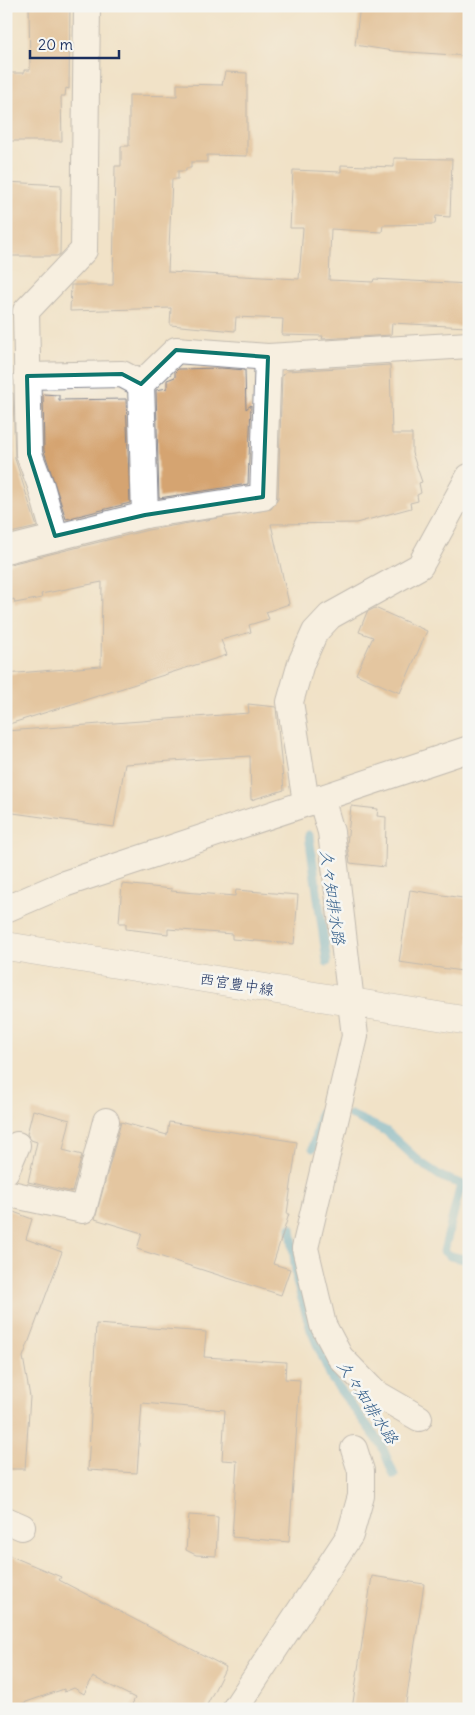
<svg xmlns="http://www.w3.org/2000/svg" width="475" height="1715" viewBox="0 0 475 1715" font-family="Delius,'Klee One',sans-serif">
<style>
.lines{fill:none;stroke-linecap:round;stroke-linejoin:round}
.stream{stroke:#56add3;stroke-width:9}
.building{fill:#d5a471}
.street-casing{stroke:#868892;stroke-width:28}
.secondary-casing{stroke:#868892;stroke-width:29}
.street{stroke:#fff;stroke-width:26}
.secondary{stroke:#fff;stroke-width:28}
.marked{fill:none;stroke:#0f766e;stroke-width:4;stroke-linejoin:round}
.labels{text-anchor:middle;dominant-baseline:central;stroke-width:5;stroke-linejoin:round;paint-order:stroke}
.street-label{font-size:15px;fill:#1b2f5e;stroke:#f6f6f2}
.water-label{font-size:16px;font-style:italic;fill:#305b87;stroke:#f6f6f2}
</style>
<rect width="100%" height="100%" fill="#f6f6f2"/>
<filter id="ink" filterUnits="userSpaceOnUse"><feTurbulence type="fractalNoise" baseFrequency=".02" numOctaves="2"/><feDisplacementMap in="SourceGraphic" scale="10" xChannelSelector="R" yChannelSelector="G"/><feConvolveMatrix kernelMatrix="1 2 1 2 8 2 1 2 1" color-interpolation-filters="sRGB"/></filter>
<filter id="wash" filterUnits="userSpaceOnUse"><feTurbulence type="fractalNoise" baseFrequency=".0096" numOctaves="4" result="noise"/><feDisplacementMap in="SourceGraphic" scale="20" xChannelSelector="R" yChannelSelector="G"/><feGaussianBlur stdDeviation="1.12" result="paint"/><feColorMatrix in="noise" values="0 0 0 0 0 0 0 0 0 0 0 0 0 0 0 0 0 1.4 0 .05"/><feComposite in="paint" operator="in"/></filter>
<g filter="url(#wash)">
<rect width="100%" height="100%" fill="#f1e2c7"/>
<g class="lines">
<g class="stream">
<polyline points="309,835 327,962"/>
<polyline points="351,1115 386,1131 421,1163 442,1177 461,1184 444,1251 450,1256 469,1260"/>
<polyline points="313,1148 321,1113"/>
<polyline points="291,1228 297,1282 311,1330 332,1379 381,1444 394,1475"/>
</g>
</g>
<g id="blocks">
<g class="building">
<polygon points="29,6 70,6 69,89 66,88 65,96 61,96 62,141 6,141 6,73 24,73 24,70 30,70"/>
<polygon points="360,6 469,6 469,56 393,51 355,45"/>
<polygon points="225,72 247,73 247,156 207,155 207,162 191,162 191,168 186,168 186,171 178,171 178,179 172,179 168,272 299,279 303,228 290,228 293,170 341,172 341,165 394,167 394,158 452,159 450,217 436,216 435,224 383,225 382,232 331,229 329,280 373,282 374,279 469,284 467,327 392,323 391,335 322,339 323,336 282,335 283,319 236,317 235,331 170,325 171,308 70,311 71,285 113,285 115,166 121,166 121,146 129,146 129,95 177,96 177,84 222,85"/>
<polygon points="6,182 61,185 60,254 57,256 6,256"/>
<polygon points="390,365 392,434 412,434 412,453 422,482 419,483 421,493 417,495 418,501 410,503 411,508 356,523 271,524 289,604 266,612 269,619 249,625 251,632 221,640 227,655 6,725 6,674 101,666 102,582 41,594 42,598 15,603 14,599 6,602 6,565 148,530 271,509 278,498 282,375 287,371"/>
<polygon points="221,368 245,370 246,409 251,405 248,484 159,498 156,390 167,388 167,380 175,377 175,372 178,369"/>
<polygon points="6,393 13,393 15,459 37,527 6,534"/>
<polygon points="43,394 59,395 59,400 126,399 130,503 66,519 44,451"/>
<polygon points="375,608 427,631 400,693 356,674 373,637 359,632 367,612"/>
<polygon points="248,704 276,707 284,790 251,800 250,756 125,764 114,827 6,812 6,731 249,713"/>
<polygon points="351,806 378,809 377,816 386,817 385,867 350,863 347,844"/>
<polygon points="122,884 172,889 171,891 235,896 236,890 298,895 294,944 232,939 232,934 168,929 168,934 126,929 126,923 119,923"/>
<polygon points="410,890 469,899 469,972 399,962"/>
<polygon points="33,1110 70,1120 63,1150 82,1155 72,1192 28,1182 37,1142 31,1140 27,1134"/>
<polygon points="121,1122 167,1135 169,1122 297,1142 287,1214 289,1214 273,1264 290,1269 281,1295 137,1249 142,1233 95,1219"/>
<polygon points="6,1209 32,1219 26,1239 62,1252 23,1357 30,1397 25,1469 6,1469"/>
<polygon points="96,1324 206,1332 204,1357 286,1362 285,1379 300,1380 289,1542 232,1537 237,1461 222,1460 225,1410 142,1403 137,1473 88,1470"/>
<polygon points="189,1515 218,1517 216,1556 196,1555 186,1550"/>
<polygon points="6,1554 61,1577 59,1580 226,1667 205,1709 130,1709 135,1698 93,1677 84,1694 74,1688 64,1692 64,1689 6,1709"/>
<polygon points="372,1576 424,1584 405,1709 352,1709"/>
</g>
</g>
</g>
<g filter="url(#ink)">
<use href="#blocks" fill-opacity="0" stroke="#868892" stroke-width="1"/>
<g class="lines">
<g class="street-casing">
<g id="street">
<polyline points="27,376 122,374 141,384"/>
<polyline points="141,384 176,350 268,357 469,345"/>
<polyline points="141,384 145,515"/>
<polyline points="55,536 41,486 29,454 26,311 84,250 87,6"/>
<polyline points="6,550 145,515 263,497 268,357"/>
<polyline points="321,798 331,832 355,1036 305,1248 323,1325 340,1357 374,1392 419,1418"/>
<polyline points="306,802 290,702 301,663 315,632 330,616 420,566 469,477"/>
<polyline points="6,909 64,884 469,749"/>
<polyline points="6,1171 17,1145"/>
<polyline points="6,1193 83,1210 106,1121"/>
<polyline points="6,1520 22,1527"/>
<polyline points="235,1709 350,1535 361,1496 361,1471 354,1449"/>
</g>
</g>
<g class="secondary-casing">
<polyline id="secondary" points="6,946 469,1021"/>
</g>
<use href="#street" class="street"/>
<use href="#secondary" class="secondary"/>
</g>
</g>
<path d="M0 0H475V1715H0ZM 176,350 L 268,357 L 263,497 L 145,515 L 55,536 L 29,454 L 27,376 L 122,374 L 141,384 Z" fill="#f1e2c7" fill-opacity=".55" fill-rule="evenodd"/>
<path class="marked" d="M 176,350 L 268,357 L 263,497 L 145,515 L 55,536 L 29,454 L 27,376 L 122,374 L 141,384 Z"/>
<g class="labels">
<g class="street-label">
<text transform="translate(237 984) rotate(9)">西宮豊中線</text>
</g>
<g class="water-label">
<text transform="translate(333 897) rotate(82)">久々知排水路</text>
<text transform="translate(368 1402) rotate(57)">久々知排水路</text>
</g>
</g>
<rect width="475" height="1715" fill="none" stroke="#f6f6f2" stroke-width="25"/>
<path d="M30 50v8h89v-8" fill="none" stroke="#1b2f5e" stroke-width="2.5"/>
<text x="38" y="50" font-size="15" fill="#1b2f5e" stroke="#f6f6f2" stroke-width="4" paint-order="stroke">20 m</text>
</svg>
